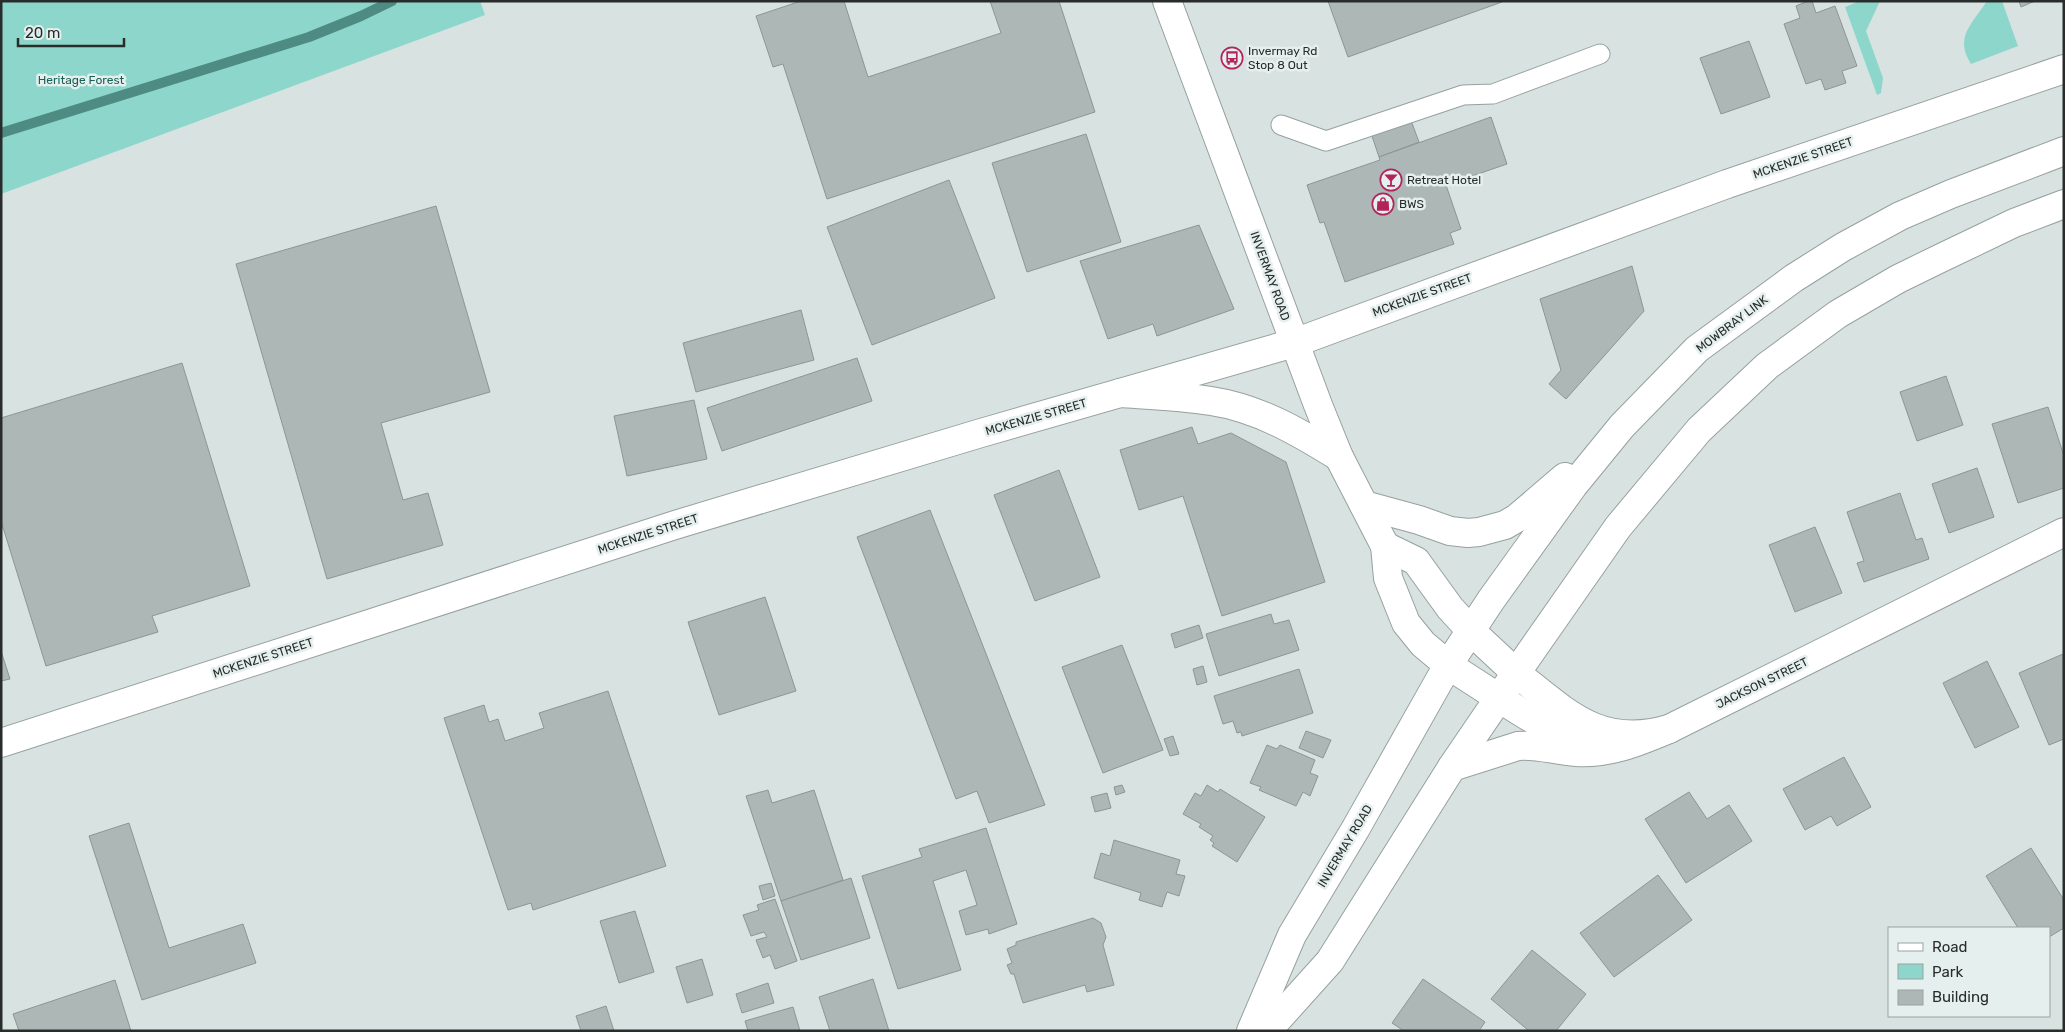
<svg xmlns="http://www.w3.org/2000/svg" width="2065" height="1032" viewBox="0 0 2065 1032" font-family="Rubik,sans-serif">
<style>
.green{fill:#8dd6cb}
.lines{fill:none;stroke-linecap:round;stroke-linejoin:round}
.stream{stroke:#4e8b82;stroke-width:10}
.building{fill:#adb8b6;stroke:#8c9695}
.service-casing{stroke:#96a19f;stroke-width:21}
.minor-casing{stroke:#96a19f;stroke-width:30}
.secondary-casing{stroke:#96a19f;stroke-width:30}
.service{stroke:#fff;stroke-width:19}
.minor{stroke:#fff;stroke-width:28}
.secondary{stroke:#fff;stroke-width:28}
.labels{text-anchor:middle;dominant-baseline:central;stroke-width:5;stroke-linejoin:round;paint-order:stroke}
.poi-label{font-size:12px;fill:#282c2b;stroke:#e5f0ee;text-anchor:start}
.park-label{font-size:12px;fill:#185f57;stroke:#e5f0ee}
.street-label{font-size:12px;fill:#282c2b;stroke:#e5f0ee}
</style>
<rect width="100%" height="100%" fill="#d8e3e1"/>
<g class="green">
<polygon points="1,1 480,1 485,15 1,194"/>
<polygon points="1860,1 1880,1 1866,31 1883,78 1881,93 1877,95 1845,7"/>
<path d="M 1987,1 L 2002,1 L 2018,46 L 1971,64 C 1954,37 1972,24 1987,1 Z"/>
</g>
<g class="lines">
<polyline class="stream" points="1,133 309,37 361,16 392,1"/>
</g>
<g class="building">
<polygon points="801,1 844,1 868,77 1001,33 990,1 1059,1 1095,112 827,199 783,64 773,67 756,16"/>
<polygon points="1328,1 1501,1 1502,2 1348,57"/>
<polygon points="1808,1 1812,1 1816,13 1835,6 1857,66 1842,71 1846,83 1825,90 1821,79 1806,84 1784,24 1800,18 1796,6"/>
<polygon points="2019,1 2035,1 2021,7"/>
<polygon points="1749,41 1770,97 1721,114 1700,58"/>
<polygon points="1406,107 1419,142 1379,157 1367,121"/>
<polygon points="1491,117 1507,164 1446,185 1461,229 1450,233 1454,244 1345,282 1324,222 1320,223 1307,185 1380,160 1379,157"/>
<polygon points="1086,134 1121,242 1027,272 992,163"/>
<polygon points="949,180 995,298 872,345 827,227"/>
<polygon points="436,206 490,392 381,423 403,500 428,493 443,545 327,579 236,264"/>
<polygon points="1199,225 1234,309 1157,336 1153,324 1108,339 1080,261"/>
<polygon points="1632,266 1644,311 1566,399 1549,384 1561,370 1540,299"/>
<polygon points="801,310 814,360 696,392 683,343"/>
<polygon points="857,358 872,401 722,451 707,408"/>
<polygon points="182,363 250,586 152,616 158,632 46,666 1,521 1,418"/>
<polygon points="1946,376 1963,425 1917,441 1900,392"/>
<polygon points="694,400 707,459 627,476 614,416"/>
<polygon points="2048,407 2064,456 2064,488 2018,503 1992,424"/>
<polygon points="1192,427 1198,444 1231,433 1286,462 1325,582 1222,616 1183,496 1139,510 1120,450"/>
<polygon points="1977,468 1994,517 1949,533 1932,484"/>
<polygon points="1059,470 1100,577 1035,601 994,495"/>
<polygon points="1900,493 1916,540 1922,538 1929,559 1864,582 1857,563 1864,561 1847,512"/>
<polygon points="930,510 1045,805 989,823 977,791 956,799 857,537"/>
<polygon points="1815,527 1842,593 1795,612 1769,545"/>
<polygon points="765,597 796,691 719,715 688,622"/>
<polygon points="1271,614 1274,624 1289,620 1299,650 1219,676 1206,634"/>
<polygon points="1199,625 1203,638 1175,648 1171,634"/>
<polygon points="1122,645 1163,750 1103,773 1062,667"/>
<polygon points="1,651 10,679 1,681"/>
<polygon points="2063,654 2064,739 2049,745 2019,673"/>
<polygon points="1987,661 2019,727 1975,748 1943,683"/>
<polygon points="1203,666 1207,682 1197,685 1193,669"/>
<polygon points="1299,669 1313,713 1242,736 1241,732 1237,733 1233,721 1223,724 1214,696"/>
<polygon points="608,691 666,866 533,910 531,903 508,910 444,718 484,705 489,722 498,719 505,741 544,728 539,713"/>
<polygon points="1306,731 1331,740 1323,758 1299,748"/>
<polygon points="1173,736 1179,754 1170,756 1164,739"/>
<polygon points="1267,745 1277,749 1280,745 1315,760 1310,773 1318,776 1310,796 1303,792 1296,806 1259,790 1261,787 1250,783"/>
<polygon points="1844,757 1871,807 1837,826 1831,816 1805,830 1783,789"/>
<polygon points="1122,785 1125,792 1116,795 1114,787"/>
<polygon points="1207,785 1218,792 1220,789 1265,817 1237,862 1212,846 1214,843 1210,840 1213,836 1199,827 1201,824 1183,814 1195,793 1201,796"/>
<polygon points="768,790 772,803 814,790 843,880 781,901 746,796"/>
<polygon points="1689,792 1707,819 1729,805 1752,841 1686,883 1645,819"/>
<polygon points="1107,793 1111,808 1095,812 1091,797"/>
<polygon points="129,823 169,948 243,924 256,963 142,1000 89,836"/>
<polygon points="986,828 1017,924 989,934 988,929 966,935 959,911 977,905 966,870 933,881 961,970 898,989 862,876 922,857 919,849"/>
<polygon points="1114,840 1180,860 1176,874 1185,876 1179,896 1167,892 1162,907 1139,900 1141,893 1094,878 1101,853 1110,856"/>
<polygon points="2031,848 2064,900 2064,928 2049,937 2049,928 2018,928 1986,876"/>
<polygon points="1658,875 1692,920 1614,977 1580,933"/>
<polygon points="851,878 870,938 801,960 781,901"/>
<polygon points="771,883 775,896 763,900 759,886"/>
<polygon points="775,899 797,961 775,969 770,955 763,958 756,940 767,937 764,932 751,936 743,915 759,910 757,905"/>
<polygon points="635,911 654,972 619,983 600,921"/>
<polygon points="1093,918 1101,923 1106,937 1103,945 1114,985 1087,992 1085,985 1023,1003 1014,974 1011,974 1007,965 1012,963 1007,949 1016,945 1016,942"/>
<polygon points="1532,950 1586,994 1556,1031 1529,1031 1491,999"/>
<polygon points="702,959 713,995 687,1003 676,967"/>
<polygon points="873,979 889,1031 830,1031 819,997"/>
<polygon points="1423,979 1485,1022 1479,1031 1404,1031 1392,1023"/>
<polygon points="115,980 131,1031 19,1031 13,1014"/>
<polygon points="768,983 774,1003 742,1013 736,994"/>
<polygon points="606,1006 614,1031 581,1031 576,1016"/>
<polygon points="793,1007 800,1031 748,1031 745,1021"/>
</g>
<g class="lines">
<g class="service-casing">
<polyline id="service" points="1281,125 1326,141 1463,95 1493,94 1600,54"/>
</g>
<g class="minor-casing">
<g id="minor">
<path d="M 1516,673 C 1567,713 1600,749 1669,729 L 2064,532"/>
<path d="M 1499,698 C 1532,719 1565,742 1604,746"/>
<polyline points="1,743 675,525 981,433 1294,343 1727,184 2064,69"/>
</g>
</g>
<g class="secondary-casing">
<g id="secondary">
<polyline points="1167,1 1318,405 1339,457 1385,546 1388,578 1406,623 1423,644 1448,665 1499,698"/>
<path d="M 1120,393 C 1150,395 1181,396 1211,401 C 1258,408 1299,432 1339,457"/>
<polyline points="1364,505 1419,520 1450,531 1468,533 1479,532 1505,525 1517,518 1565,477"/>
<polyline points="1385,546 1416,561 1450,608 1471,631 1516,673"/>
<path d="M 1452,767 L 1518,746 C 1538,744 1556,751 1576,752 C 1610,754 1638,742 1669,729"/>
<polyline points="1251,1031 1292,935 1356,828 1448,665 1491,600 1573,486 1622,426 1697,349 1794,278 1843,247 1900,216 1951,194 2064,151"/>
<polyline points="1267,1031 1330,961 1452,767 1516,673 1618,527 1699,430 1767,366 1838,314 1898,279 1941,258 2014,223 2064,204"/>
</g>
</g>
<use href="#service" class="service"/>
<use href="#minor" class="minor"/>
<use href="#secondary" class="secondary"/>
</g>
<defs>
<g id="bus-ring" transform="scale(1.125)"><circle r="9.5" fill="#e5f0ee" stroke="#b22459" stroke-width="1.5"/><path d="M-5-6H5V4H4V6H2V4H-2V6H-4V4H-5ZM-3.5-4V0h7V-4ZM-3.5 1.2v1.5H-2V1.2ZM2 1.2v1.5H3.5V1.2Z" fill="#b22459"/></g>
<g id="bar-ring" transform="scale(1.125)"><circle r="9.5" fill="#e5f0ee" stroke="#b22459" stroke-width="1.5"/><path d="M-6-5H6L.8 .8V4.5H3.5V6h-7V4.5H-.8V.8Z" fill="#b22459"/></g>
<g id="shop-ring" transform="scale(1.125)"><circle r="9.5" fill="#e5f0ee" stroke="#b22459" stroke-width="1.5"/><path d="M-5-2.5h2.3a2.7 3.5 0 0 1 5.4 0H5L5.5 6h-11ZM-1.5-2.5h3a1.5 2.3 0 0 0-3 0Z" fill="#b22459"/></g>
</defs>
<g fill-rule="evenodd">
<use href="#bus-ring" x="1232" y="58"/>
<use href="#bar-ring" x="1391" y="180"/>
<use href="#shop-ring" x="1383" y="204"/>
</g>
<g class="labels">
<g class="poi-label">
<text x="1248" y="51">Invermay Rd<tspan x="1248" dy="14">Stop 8 Out</tspan></text>
<text x="1407" y="180">Retreat Hotel</text>
<text x="1399" y="204">BWS</text>
</g>
<g class="park-label">
<text x="81" y="80">Heritage Forest</text>
</g>
<g class="street-label">
<text transform="translate(1803 158) rotate(-19)">MCKENZIE STREET</text>
<text transform="translate(1270 276) rotate(70)">INVERMAY ROAD</text>
<text transform="translate(1422 295) rotate(-20)">MCKENZIE STREET</text>
<text transform="translate(1732 324) rotate(-37)">MOWBRAY LINK</text>
<text transform="translate(1036 417) rotate(-16)">MCKENZIE STREET</text>
<text transform="translate(648 534) rotate(-18)">MCKENZIE STREET</text>
<text transform="translate(263 658) rotate(-18)">MCKENZIE STREET</text>
<text transform="translate(1762 683) rotate(-26)">JACKSON STREET</text>
<text transform="translate(1345 846) rotate(-59)">INVERMAY ROAD</text>
</g>
</g>
<rect width="2065" height="1032" fill="none" stroke="#282c2b" stroke-width="5"/>
<rect x="1888" y="927" width="162" height="90" fill="#e5f0ee" stroke="#99a2a0"/>
<rect x="1898" y="943" width="25" height="8" fill="#ffffff" stroke="#99a2a0"/>
<text x="1932" y="952" font-size="15" fill="#282c2b">Road</text>
<rect x="1898" y="964" width="25" height="15" fill="#8dd6cb" stroke="#99a2a0"/>
<text x="1932" y="977" font-size="15" fill="#282c2b">Park</text>
<rect x="1898" y="990" width="25" height="15" fill="#adb8b6" stroke="#99a2a0"/>
<text x="1932" y="1002" font-size="15" fill="#282c2b">Building</text>
<path d="M18 38v8h106v-8" fill="none" stroke="#282c2b" stroke-width="2.5"/>
<text x="25" y="38" font-size="15" fill="#282c2b" stroke="#e5f0ee" stroke-width="4" paint-order="stroke">20 m</text>
</svg>
